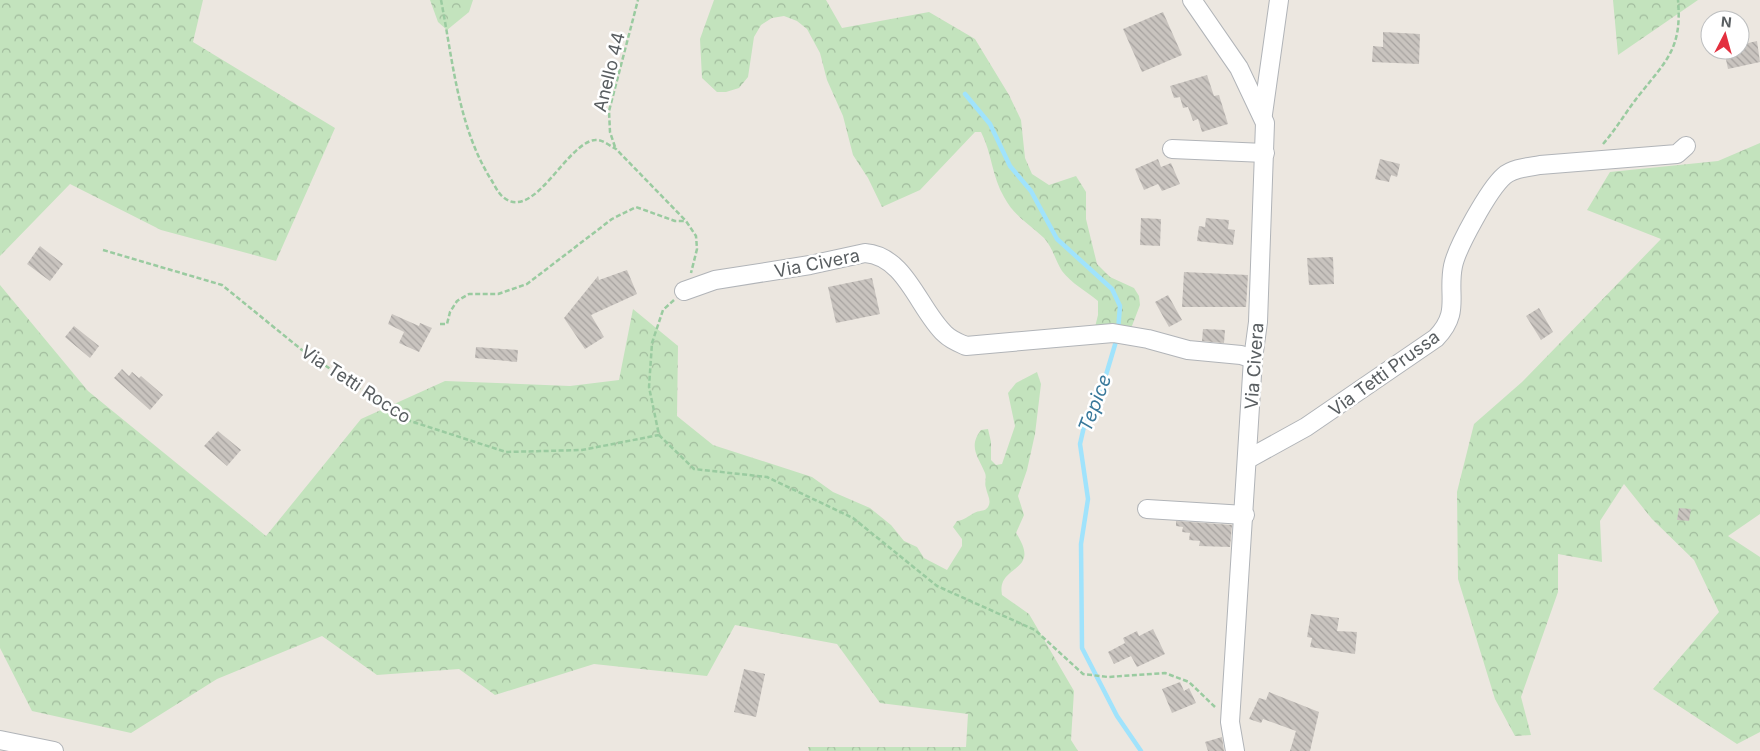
<svg xmlns="http://www.w3.org/2000/svg" width="1760" height="751" viewBox="0 0 1760 751" font-family="Inter,sans-serif">
<style>
.forest{fill:url(#forest-crowns)}
.lines{fill:none;stroke-linecap:round;stroke-linejoin:round}
.stream{stroke:#a0e3fc;stroke-width:4.5}
.building{fill:url(#building-back-hatch)}
.minor-casing{stroke:#b1b4b8;stroke-width:20}
.path{stroke:#9acba0;stroke-width:2.5;stroke-dasharray:5 2.5;stroke-linecap:butt}
.minor{stroke:#fff;stroke-width:18}
.labels{text-anchor:middle;dominant-baseline:central;stroke-width:5;stroke-linejoin:round;paint-order:stroke}
.street-label{font-size:18px;fill:#595e61;stroke:#fff}
.water-label{font-size:19px;font-style:italic;fill:#3a799b;stroke:#fff}
</style>
<defs>
<pattern id="forest-crowns" width="20" height="18" patternUnits="userSpaceOnUse" patternTransform="scale(1.25)"><rect width="20" height="18" fill="#c3e3bd"/><path d="M2 6a3 3 0 1 1 6 0M12 15a3 3 0 1 1 6 0" fill="none" stroke="#a1bb9d"/></pattern>
<pattern id="building-back-hatch" width="6" height="6" patternUnits="userSpaceOnUse" patternTransform="scale(1.25)"><rect width="6" height="6" fill="#c9c4bf"/><path d="M-1 5l2 2M0 0l6 6M5-1l2 2" fill="none" stroke="#a6a29f"/></pattern>
</defs>
<rect width="100%" height="100%" fill="#ece7e0"/>
<g class="forest">
<polygon points="0,0 203,0 193,42 335,128 276,261 161,230 70,184 0,256"/>
<polygon points="430,0 473,0 469,12 447,30 438,22"/>
<path d="M 714,0 L 826,0 L 842,28 L 929,12 L 975,39 L 1009,95 L 1021,120 L 1025,158 L 1032,174 L 1049,185 L 1076,176 L 1086,192 L 1086,219 L 1097,264 L 1110,277 L 1134,288 L 1139,296 L 1140,305 L 1130,331 L 1095,327 L 1098,315 L 1098,301 C 1086,291 1071,283 1062,271 C 1055,260 1053,248 1044,238 C 1029,224 1014,216 1004,197 C 992,177 992,153 981,132 L 975,132 L 920,190 L 882,207 L 868,178 L 853,155 L 843,116 L 827,80 L 820,53 L 807,29 L 797,21 L 784,16 L 772,18 L 761,25 L 754,37 L 748,77 L 739,88 L 726,92 L 717,92 L 702,78 L 700,39 Z"/>
<polygon points="1613,0 1698,0 1618,55"/>
<polygon points="1760,143 1760,514 1728,536 1760,557 1760,732 1737,744 1653,689 1719,612 1694,560 1652,519 1624,484 1600,521 1602,562 1558,554 1558,592 1521,697 1531,735 1515,736 1495,699 1458,579 1457,492 1474,424 1522,382 1661,239 1587,210 1610,172 1718,161"/>
<path d="M 0,285 L 88,391 L 266,536 L 361,419 L 445,381 L 570,386 L 619,380 L 633,309 L 678,346 L 677,416 L 713,445 L 812,477 L 833,492 L 870,508 L 891,525 L 904,541 L 917,547 L 924,558 L 947,570 L 962,546 L 962,539 L 953,527 L 957,521 C 965,520 968,516 974,513 C 979,510 985,512 988,507 C 992,500 987,495 986,488 C 984,483 987,478 985,473 C 978,456 968,447 981,430 L 988,429 L 991,442 L 991,460 L 996,465 L 1002,464 L 1015,426 L 1008,393 L 1016,383 L 1037,372 L 1041,384 L 1035,434 L 1027,470 L 1018,496 L 1024,515 L 1016,533 C 1043,574 996,563 1002,595 L 1029,614 L 1074,691 L 1071,740 L 1078,751 L 809,751 L 808,747 L 966,747 L 968,714 L 880,703 L 837,644 L 735,625 L 707,676 L 594,664 L 495,695 L 459,669 L 377,675 L 322,636 L 217,679 L 131,733 L 32,711 L 0,648 Z"/>
</g>
<g class="lines">
<g class="stream">
<polyline points="965,94 990,124 1010,166 1031,191 1057,239 1112,289 1120,306 1118,331"/>
<polyline points="1117,338 1103,385 1086,418 1080,444 1088,499 1081,544 1082,648 1117,716 1141,751"/>
</g>
</g>
<g class="building">
<polygon points="1163,12 1182,55 1142,72 1123,29"/>
<polygon points="1383,32 1420,34 1419,64 1372,62 1373,46 1383,47"/>
<polygon points="1757,41 1760,62 1728,69 1724,50 1740,50 1740,45"/>
<polygon points="1207,75 1214,96 1219,95 1228,124 1202,132 1198,119 1193,121 1188,107 1183,108 1180,97 1174,98 1170,86"/>
<polygon points="1158,159 1161,167 1171,163 1180,184 1162,191 1158,184 1144,190 1135,169"/>
<polygon points="1380,159 1400,164 1397,177 1391,175 1389,182 1375,179"/>
<polygon points="1141,218 1161,219 1160,246 1140,245"/>
<polygon points="1206,218 1229,220 1228,229 1235,230 1233,245 1197,241 1199,226 1205,227"/>
<polygon points="40,246 63,264 50,281 27,264"/>
<polygon points="1333,257 1334,284 1309,285 1307,258"/>
<polygon points="627,270 637,294 591,315 604,337 585,349 564,318 598,276 599,280"/>
<polygon points="1184,272 1248,275 1246,307 1182,307"/>
<polygon points="872,278 880,314 836,323 828,287"/>
<polygon points="1168,295 1182,320 1169,327 1155,302"/>
<polygon points="1539,308 1553,332 1541,340 1526,316"/>
<polygon points="392,314 419,326 420,323 432,328 419,352 399,343 404,332 388,324"/>
<polygon points="74,326 99,346 90,358 65,337"/>
<polygon points="1203,329 1225,330 1224,343 1202,341"/>
<polygon points="476,347 518,350 517,362 475,358"/>
<polygon points="122,369 129,376 132,372 139,378 141,376 163,395 150,410 114,378"/>
<polygon points="218,431 241,450 227,466 204,446"/>
<polygon points="1679,508 1691,509 1689,521 1677,520"/>
<polygon points="1176,521 1232,525 1230,547 1199,546 1200,541 1189,540 1190,533 1182,532 1183,527 1176,526"/>
<polygon points="1311,614 1339,618 1337,631 1357,632 1355,654 1310,647 1312,638 1307,637"/>
<polygon points="1153,629 1165,654 1137,667 1131,656 1114,664 1108,652 1125,643 1123,638 1137,631 1139,636"/>
<polygon points="744,669 765,674 756,717 734,712"/>
<polygon points="1180,682 1184,691 1189,688 1196,703 1172,713 1162,689"/>
<polygon points="1269,692 1319,712 1310,751 1290,751 1296,731 1263,719 1261,723 1249,719 1259,698 1266,700"/>
<polygon points="1222,737 1224,751 1208,751 1205,742"/>
</g>
<g class="lines">
<g class="minor-casing">
<g id="minor">
<polyline points="1192,0 1239,68 1265,123 1258,322 1253,359 1230,722 1235,751"/>
<polyline points="1263,114 1279,0"/>
<polyline points="1172,149 1265,153"/>
<path d="M 684,291 L 715,280 L 810,265 L 865,253 C 906,256 919,310 945,334 C 951,340 959,343 966,346 L 1113,333 L 1148,339 L 1188,350 L 1241,355 L 1253,359"/>
<path d="M 1248,459 L 1306,427 L 1436,338 C 1461,312 1447,296 1453,266 C 1457,247 1489,189 1504,176 C 1513,168 1529,167 1540,165 L 1677,154 L 1686,146"/>
<polyline points="1147,509 1245,515"/>
<polyline points="0,740 54,751"/>
</g>
</g>
<g class="path">
<path d="M 441,0 C 453,61 458,128 492,181 C 495,186 498,193 503,197 C 534,223 566,143 595,140 C 602,139 610,146 616,149 L 686,221 L 696,236 L 697,249 L 691,273"/>
<path d="M 1603,144 C 1617,128 1627,110 1640,94 C 1668,59 1682,47 1678,0"/>
<polyline points="615,147 610,132 609,111 638,0"/>
<polyline points="103,250 222,285 302,350 407,420 506,452 582,450 659,435"/>
<polyline points="674,300 663,310 652,343 649,387 659,435 694,469 767,477 853,518 937,586 1035,630 1083,674 1108,677 1165,673 1189,682 1215,707"/>
<polyline points="440,324 447,324 450,312 457,301 469,294 498,294 527,284 612,219 636,207 675,221 686,221"/>
</g>
<use href="#minor" class="minor"/>
</g>
<g class="labels">
<g class="street-label">
<text transform="translate(609 72) rotate(-76)">Anello 44</text>
<text transform="translate(817 263) rotate(-11)">Via Civera</text>
<text transform="translate(1254 366) rotate(-86)">Via Civera</text>
<text transform="translate(1384 373) rotate(-36)">Via Tetti Prussa</text>
<text transform="translate(356 384) rotate(33)">Via Tetti Rocco</text>
</g>
<g class="water-label">
<text transform="translate(1095 403) rotate(-69)">Tepice</text>
</g>
</g>
<g transform="translate(1725 35) rotate(6)"><circle r="24" fill="#ffffff" stroke="#bdbfc0"/>
<path d="M0-4L9 19L0 12L-9 19Z" fill="#e32f3e"/>
<text y="-8" font-size="14" font-weight="bold" text-anchor="middle" fill="#595e61">N</text>
</g>
</svg>
